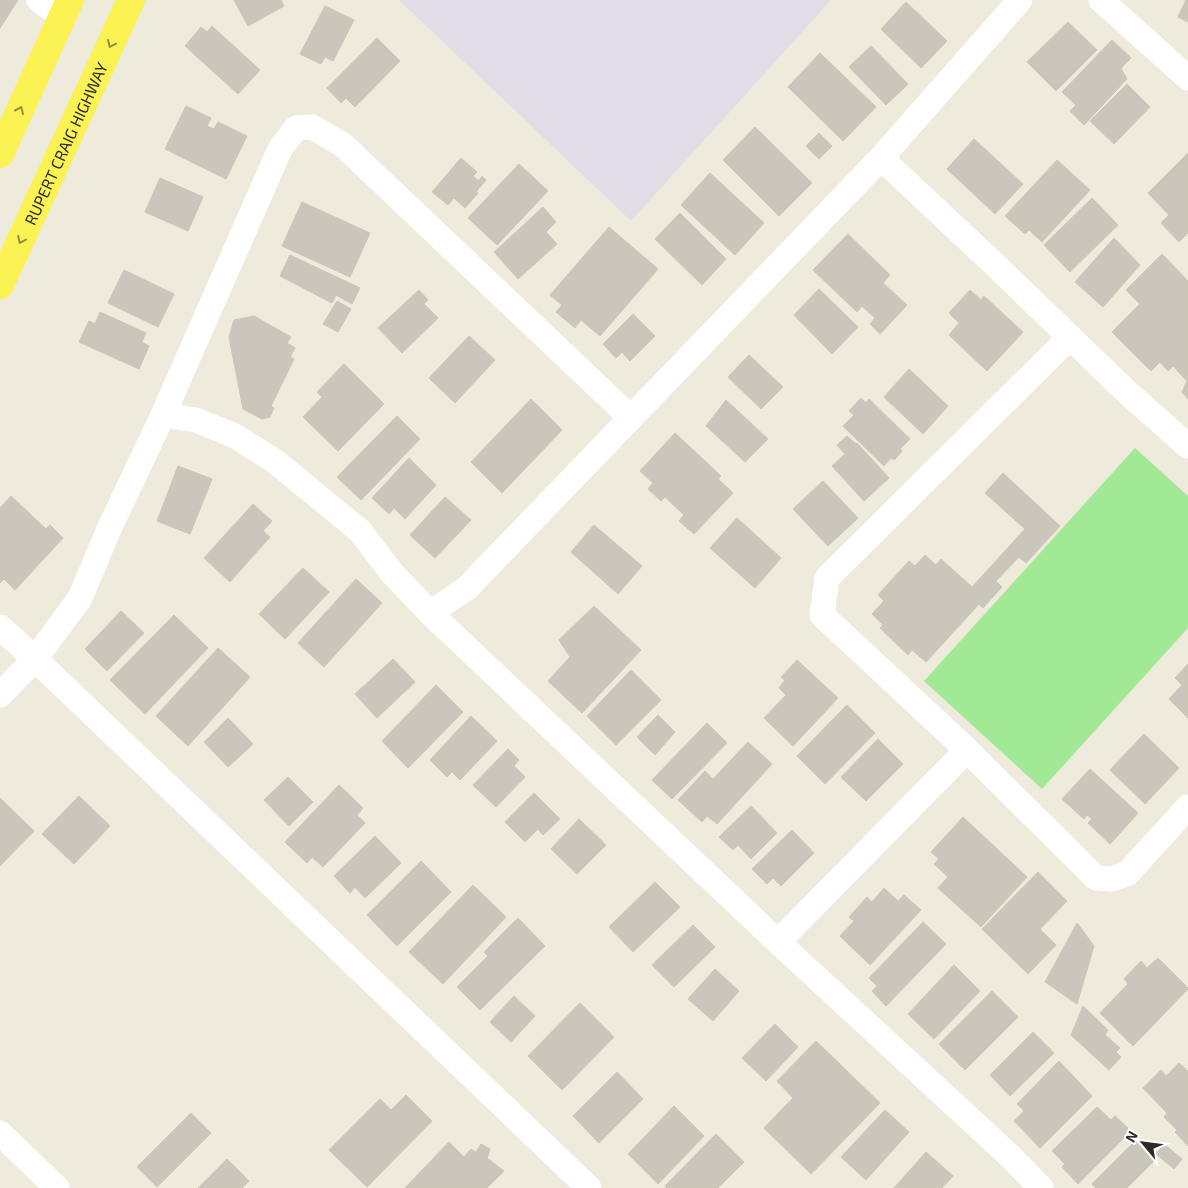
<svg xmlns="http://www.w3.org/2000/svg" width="1188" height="1188" viewBox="0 0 1188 1188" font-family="'Exo 2',sans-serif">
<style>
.industrial{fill:#e1dde6}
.green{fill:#a2e995}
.building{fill:#cac6bc;stroke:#cac6b6}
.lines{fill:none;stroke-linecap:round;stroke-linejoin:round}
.minor{stroke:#fff;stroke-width:25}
.major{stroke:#fbf254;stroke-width:28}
.oneway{stroke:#938e40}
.labels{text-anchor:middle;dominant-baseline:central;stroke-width:4;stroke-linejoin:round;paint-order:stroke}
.street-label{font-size:16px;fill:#2b2b2b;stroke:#fff}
</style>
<rect width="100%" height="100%" fill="#eeeadc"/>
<polygon class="industrial" points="399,0 831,0 631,221"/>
<polygon class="green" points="1135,448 1188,496 1188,628 1042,789 924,681"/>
<g class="building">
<polygon points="0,0 18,0 0,28"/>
<polygon points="234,0 281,0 284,6 248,26"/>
<polygon points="1186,0 1188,0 1188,22 1178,17"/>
<polygon points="906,2 947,41 921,68 881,29"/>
<polygon points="325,6 354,20 333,61 325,57 321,64 300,54"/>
<polygon points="1068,22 1097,50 1056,91 1027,62"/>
<polygon points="212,26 260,70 238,94 185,46 201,27 207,32"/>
<polygon points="377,38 400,61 355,107 346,98 341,103 327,88"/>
<polygon points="1112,40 1131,58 1121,68 1127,79 1084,125 1070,111 1076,105 1062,92"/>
<polygon points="871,46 908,84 886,105 849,67"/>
<polygon points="820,53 876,107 843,141 788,87"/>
<polygon points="1127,84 1150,107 1114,144 1090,121"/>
<polygon points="186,106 211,118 207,126 214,129 218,122 247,136 226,179 165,149"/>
<polygon points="755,127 812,183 779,216 723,160"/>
<polygon points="819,133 832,146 819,159 806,146"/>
<polygon points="974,139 1023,184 995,214 947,169"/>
<polygon points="1188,153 1188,233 1179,242 1161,223 1169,215 1148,193"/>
<polygon points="461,158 477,172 473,176 479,181 482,176 486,180 476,192 478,193 465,208 454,198 448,205 432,192"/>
<polygon points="1057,160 1090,190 1042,242 1029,230 1025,234 1005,216"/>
<polygon points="519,164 548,191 497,245 468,218"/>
<polygon points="710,173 764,223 735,255 681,205"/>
<polygon points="160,178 203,197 188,231 145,212"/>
<polygon points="1092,198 1118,225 1070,272 1044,245"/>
<polygon points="302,202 370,233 350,277 282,246"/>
<polygon points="543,207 556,222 546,232 557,244 518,279 494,252"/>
<polygon points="680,213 726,259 702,285 655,239"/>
<polygon points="609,227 658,269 600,336 581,320 575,328 556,312 562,305 550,295"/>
<polygon points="848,234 890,275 883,283 907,305 880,334 870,324 875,318 862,306 857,312 813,270"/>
<polygon points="1114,238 1140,265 1103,307 1075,282"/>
<polygon points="1162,254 1188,281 1188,399 1182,392 1187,381 1173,366 1168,371 1160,362 1151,371 1112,332 1140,304 1126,290"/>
<polygon points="290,255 360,288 352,304 336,295 332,303 280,276"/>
<polygon points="124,270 174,294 158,327 108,303"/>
<polygon points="819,289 858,327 832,354 794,315"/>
<polygon points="419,290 428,300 424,304 438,318 402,353 378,328"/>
<polygon points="970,290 981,300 984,296 1023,332 987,371 949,335 959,323 949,313"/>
<polygon points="337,301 351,309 338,332 323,324"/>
<polygon points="100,312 146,333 142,342 149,346 139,369 79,342 89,321 95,324"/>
<polygon points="633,314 655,336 630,361 622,352 616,358 603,344"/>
<polygon points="254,316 291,337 287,343 295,348 290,357 294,359 271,406 274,408 270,417 262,419 243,409 229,337 234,320"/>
<polygon points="469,336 495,360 455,403 429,378"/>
<polygon points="749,355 783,387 761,409 728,377"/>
<polygon points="344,364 384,404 338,451 303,417 322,397 317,392"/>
<polygon points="909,369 948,406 923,434 884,397"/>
<polygon points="861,398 866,403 869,399 910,439 900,449 902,451 894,460 891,458 884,466 843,426 854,415 849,411"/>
<polygon points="531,399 562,430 502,493 471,462"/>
<polygon points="726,400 768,439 745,462 706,426"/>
<polygon points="397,416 420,439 361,500 337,477"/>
<polygon points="675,433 721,476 718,479 733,493 694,534 679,521 684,515 665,497 661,501 648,489 653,483 640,471"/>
<polygon points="847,436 856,444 857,443 889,478 864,501 832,466 845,454 837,445"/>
<polygon points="409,458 436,485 405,519 394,508 389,514 372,498"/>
<polygon points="178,466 212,479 190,534 157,521"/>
<polygon points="1003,473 1060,526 1026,563 1019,557 996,581 1002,587 983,608 979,604 926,662 912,650 908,655 880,628 883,625 872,614 884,601 878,595 909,561 915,566 925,555 936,565 941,559 972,587 1025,529 985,493"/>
<polygon points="823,481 858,518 828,546 793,509"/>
<polygon points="11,496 46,529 50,525 63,538 15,590 4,579 0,583 0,508"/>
<polygon points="445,497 471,520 435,558 410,535"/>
<polygon points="253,504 272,521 263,531 270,537 230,582 204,558"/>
<polygon points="737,518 781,558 755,588 710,548"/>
<polygon points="594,525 642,566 618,594 571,552"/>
<polygon points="303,568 329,592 285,639 259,614"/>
<polygon points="356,579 382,603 324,667 298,643"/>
<polygon points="594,606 641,650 582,713 548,681 570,657 559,640"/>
<polygon points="121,611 144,633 107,671 85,649"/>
<polygon points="174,615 208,648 145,714 110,680"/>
<polygon points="218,648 250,677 188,746 156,716"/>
<polygon points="393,659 415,682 377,718 355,694"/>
<polygon points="797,660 838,698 793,746 764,718 786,695 779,688 785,680 781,677"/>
<polygon points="1188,664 1188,718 1169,699 1182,685 1175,678"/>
<polygon points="631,670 661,700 616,745 587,716"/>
<polygon points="436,685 463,712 408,768 382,741"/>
<polygon points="847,705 875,733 825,784 797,756"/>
<polygon points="658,715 675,732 655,755 637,737"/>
<polygon points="471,716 497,741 460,780 452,772 447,777 430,760"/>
<polygon points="228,718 253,744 228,767 204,742"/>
<polygon points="707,723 727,743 672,799 652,780"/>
<polygon points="1144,734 1179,768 1145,804 1110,770"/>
<polygon points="878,739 903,764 866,801 841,777"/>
<polygon points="748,742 772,764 717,824 707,816 702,822 678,800 705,771 713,779"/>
<polygon points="508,749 519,760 514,766 525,777 496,807 473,785"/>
<polygon points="1090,769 1138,813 1110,844 1088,823 1092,819 1087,815 1084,819 1062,799"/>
<polygon points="288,777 313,802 289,826 264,800"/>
<polygon points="339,785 363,808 357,815 365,823 323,867 312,857 307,863 285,842"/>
<polygon points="534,793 560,819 543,835 538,829 525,842 505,822"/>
<polygon points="79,796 110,826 74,864 42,834"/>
<polygon points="0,798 34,831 0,866"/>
<polygon points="751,806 777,833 751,859 738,845 733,850 719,837"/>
<polygon points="963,817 1027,877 981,927 938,888 948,877 934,864 939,859 931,852"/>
<polygon points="579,819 606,845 577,874 551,849"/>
<polygon points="792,830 814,853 781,886 773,878 767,884 752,869"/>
<polygon points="375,836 401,863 365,898 355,887 350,893 334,876"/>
<polygon points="421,861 451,892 397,946 367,915"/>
<polygon points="1038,872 1067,901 1040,929 1056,945 1028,974 982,929"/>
<polygon points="655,882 680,907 633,952 609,927"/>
<polygon points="473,885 506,917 443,984 409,952"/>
<polygon points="884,888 898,901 904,895 921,910 870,965 840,936 854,921 849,917 867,897 872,902"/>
<polygon points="518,918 545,946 480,1010 457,987 488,956 484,952"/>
<polygon points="923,922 946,944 886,1006 872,991 877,986 869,978"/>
<polygon points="1077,923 1094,946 1077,1004 1045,982"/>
<polygon points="693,925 715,947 674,987 652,965"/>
<polygon points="1158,958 1188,988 1188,989 1133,1046 1100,1013 1128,984 1124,979 1141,961 1147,968"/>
<polygon points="954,965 980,991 934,1039 908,1014"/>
<polygon points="715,969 739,991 713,1021 688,999"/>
<polygon points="992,991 1018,1017 965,1070 939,1044"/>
<polygon points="514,996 535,1016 511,1042 490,1022"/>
<polygon points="580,1003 614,1037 562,1090 528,1056"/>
<polygon points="1083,1006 1108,1030 1105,1035 1120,1048 1116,1052 1121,1057 1109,1070 1071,1035"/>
<polygon points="775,1024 798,1047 766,1081 742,1058"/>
<polygon points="1033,1032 1054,1053 1010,1096 990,1075"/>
<polygon points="816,1041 880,1103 811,1174 764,1128 793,1098 777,1081"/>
<polygon points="1059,1061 1092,1096 1040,1148 1014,1121 1024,1111 1017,1104"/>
<polygon points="1179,1063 1188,1071 1188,1146 1175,1132 1177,1130 1164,1117 1167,1113 1143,1088 1161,1070 1166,1076"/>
<polygon points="617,1072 643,1099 599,1143 573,1116"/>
<polygon points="406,1095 432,1121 367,1187 329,1150 380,1099 391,1110"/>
<polygon points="674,1106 704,1136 658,1184 628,1154"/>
<polygon points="1097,1107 1111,1120 1115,1116 1131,1131 1078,1184 1062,1167 1065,1164 1052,1151"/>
<polygon points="885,1110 909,1132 866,1180 841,1157"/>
<polygon points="191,1113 211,1133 157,1187 137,1167"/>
<polygon points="716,1134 744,1162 718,1188 667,1188 665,1186"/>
<polygon points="1135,1141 1154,1161 1127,1188 1096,1188 1092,1184"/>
<polygon points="449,1142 464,1157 471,1149 476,1152 481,1144 490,1149 487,1158 504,1171 487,1188 405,1188"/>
<polygon points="1164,1144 1182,1159 1174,1169 1156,1154"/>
<polygon points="926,1152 953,1176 942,1188 894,1188"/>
<polygon points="227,1159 249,1181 242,1188 198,1188"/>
</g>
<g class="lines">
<g class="minor">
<polyline points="39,0 62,17"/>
<polyline points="1101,0 1188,78"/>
<polyline points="881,158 991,261 1129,394 1188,446"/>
<polyline points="1070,337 827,578 822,615 967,750 1096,878 1111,879 1127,874 1188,807"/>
<polyline points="163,415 196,420 235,436 276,462 360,531 392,573 430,613 778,942 1011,1157 1041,1188"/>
<polyline points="430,613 467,588 881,158 1020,0"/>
<polyline points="0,627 35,659 589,1188"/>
<polyline points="0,695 35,659 80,598 109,529 163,415 280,149 296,128 312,127 343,145 630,417"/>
<polyline points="778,942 967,750"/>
<polyline points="0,1133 57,1188"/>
</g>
<g class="major">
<polyline points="0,154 70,0"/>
<path id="s1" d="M 0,285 L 131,0"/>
</g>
</g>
<defs><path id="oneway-chevron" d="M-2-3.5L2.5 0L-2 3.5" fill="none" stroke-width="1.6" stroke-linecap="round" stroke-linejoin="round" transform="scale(1.25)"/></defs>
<g class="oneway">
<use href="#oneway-chevron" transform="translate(111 44) rotate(115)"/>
<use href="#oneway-chevron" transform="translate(20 110) rotate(-66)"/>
<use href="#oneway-chevron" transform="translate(21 240) rotate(115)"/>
</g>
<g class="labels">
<g class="street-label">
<text stroke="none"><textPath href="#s1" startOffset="156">RUPERT CRAIG HIGHWAY</textPath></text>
</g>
</g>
<g transform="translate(1143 1143) rotate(299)" stroke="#ffffff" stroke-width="4" paint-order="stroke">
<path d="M0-4L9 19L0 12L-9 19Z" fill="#2b2b2b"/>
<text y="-8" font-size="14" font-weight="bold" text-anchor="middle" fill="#2b2b2b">N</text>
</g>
</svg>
